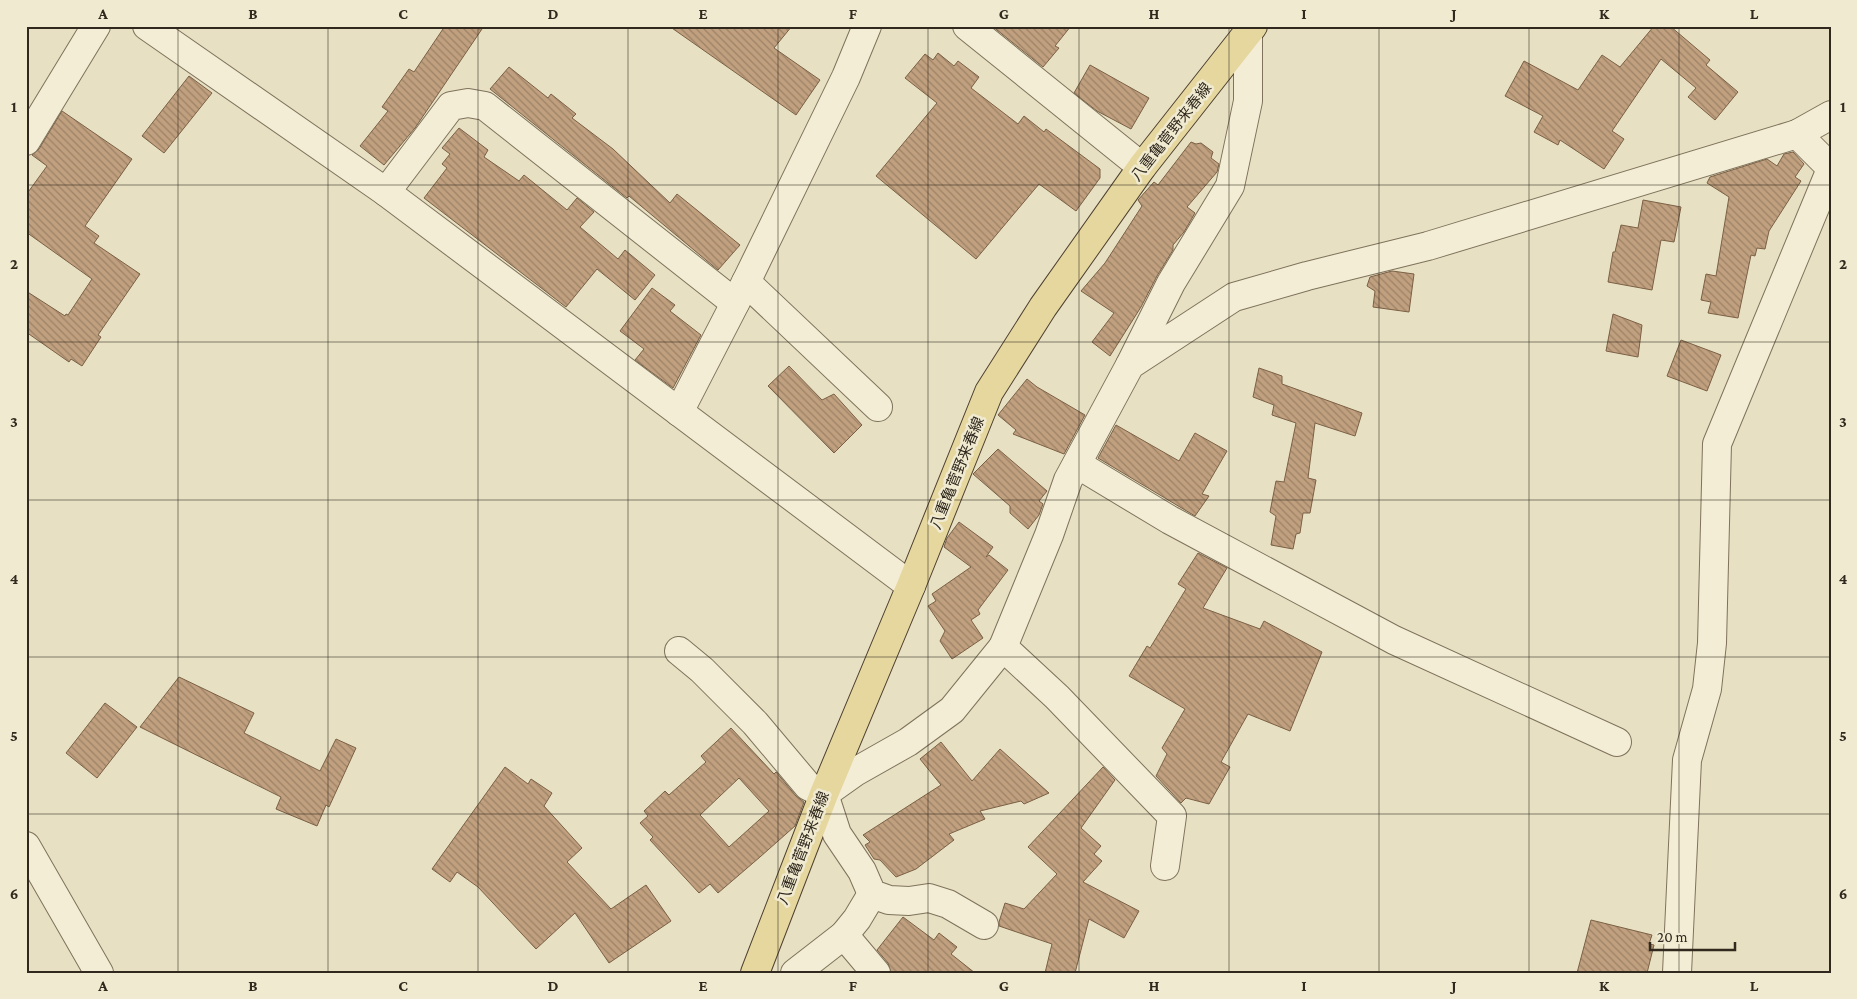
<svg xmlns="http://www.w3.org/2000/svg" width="1857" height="999" viewBox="0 0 1857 999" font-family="'Crimson Pro','Noto Sans JP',serif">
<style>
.building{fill:url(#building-back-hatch);stroke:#7b6045;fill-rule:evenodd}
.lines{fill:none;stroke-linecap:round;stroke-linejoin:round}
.minor-casing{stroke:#7f725c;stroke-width:30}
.major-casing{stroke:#4d4030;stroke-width:30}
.minor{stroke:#f3edd5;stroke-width:28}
.major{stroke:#e6d79f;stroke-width:28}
.grid{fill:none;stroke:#31291e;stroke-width:1;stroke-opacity:0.55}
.labels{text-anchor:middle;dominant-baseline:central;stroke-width:5;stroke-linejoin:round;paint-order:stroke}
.street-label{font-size:15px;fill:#31291e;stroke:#f0ead1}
.neatline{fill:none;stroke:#31291e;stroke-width:2}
.grid-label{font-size:16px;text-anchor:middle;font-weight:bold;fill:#31291e}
</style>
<defs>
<pattern id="building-back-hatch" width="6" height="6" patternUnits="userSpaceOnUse" patternTransform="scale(1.25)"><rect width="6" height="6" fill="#c0a07e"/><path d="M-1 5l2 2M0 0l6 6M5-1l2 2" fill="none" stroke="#9d8267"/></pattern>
</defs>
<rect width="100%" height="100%" fill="#e7e0c3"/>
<g class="building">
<polygon points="445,26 484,26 415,128 384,165 360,146 388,111 382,107 409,69 414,72"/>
<polygon points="669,26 792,26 774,48 820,80 796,115"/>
<polygon points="992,26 1071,26 1055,46 1059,48 1043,67"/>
<polygon points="1654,26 1670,26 1710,60 1706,65 1738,92 1715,120 1688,97 1696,88 1661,59 1612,131 1624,139 1604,169 1560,140 1558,145 1534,132 1543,116 1505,96 1524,61 1578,90 1602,55 1620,67"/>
<polygon points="938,53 954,66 958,61 979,77 971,88 1018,124 1024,116 1044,132 1046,129 1100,169 1100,178 1076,211 1039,184 976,259 876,176 937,103 905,78 925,54 933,60"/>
<polygon points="1090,65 1149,98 1131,129 1097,111 1074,93"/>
<polygon points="509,67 548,98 551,94 576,114 572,118 613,149 670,203 677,194 740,245 718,270 629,196 627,198 490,89"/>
<polygon points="189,76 212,93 164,153 142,136"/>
<polygon points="62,111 132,159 85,226 99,236 94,243 140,274 98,335 101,337 82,366 71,359 69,362 26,332 26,291 65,316 66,314 68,315 92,279 26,232 26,195 47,166 32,155 39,149"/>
<polygon points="459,128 488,150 484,157 519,181 524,175 567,210 577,198 594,212 580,227 618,259 625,250 655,275 635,300 597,269 566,307 424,198 447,168 442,164 450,154 442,148"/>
<polygon points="1191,142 1196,144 1201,143 1213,152 1211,158 1219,164 1217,172 1187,207 1195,213 1184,232 1173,245 1173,250 1157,276 1141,307 1110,356 1092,342 1114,313 1081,291 1105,263 1142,206 1138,200 1154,182 1158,185"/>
<polygon points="1793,152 1804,164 1795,177 1801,181 1769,231 1765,249 1757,248 1755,256 1751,255 1738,318 1708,313 1711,302 1701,300 1706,274 1716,276 1729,197 1707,183 1710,177 1767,159 1777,166 1784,154"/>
<polygon points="1643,200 1681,207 1674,242 1661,240 1652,290 1608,282 1613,252 1615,252 1621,225 1638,228"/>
<polygon points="1392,271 1414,274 1409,312 1373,307 1375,291 1367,286 1370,277"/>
<polygon points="652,288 675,305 670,311 701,335 673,388 635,360 644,349 620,331"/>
<polygon points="1613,314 1642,325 1638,357 1606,351"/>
<polygon points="1681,340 1721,355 1707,391 1667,376"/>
<polygon points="789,366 822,400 834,394 862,425 834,453 768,386"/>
<polygon points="1259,368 1282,376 1282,384 1362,413 1355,436 1315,423 1308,478 1316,480 1310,513 1303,513 1300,533 1296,534 1293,549 1271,545 1276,516 1270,512 1276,481 1284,482 1296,423 1272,415 1274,405 1253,397"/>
<polygon points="1027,379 1037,387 1085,415 1064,454 1013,434 1016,430 998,415"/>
<polygon points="1116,425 1179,461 1195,433 1227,451 1202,494 1209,496 1195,516 1098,458"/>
<polygon points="998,449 1047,491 1039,501 1043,504 1039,515 1028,529 1010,513 1010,506 973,474"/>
<polygon points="959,522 993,547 986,557 989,555 1008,570 978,610 980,614 971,620 983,638 952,659 940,641 945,631 928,606 936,601 932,594 971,567 944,547 947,538"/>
<polygon points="1198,553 1227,568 1203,608 1260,629 1264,621 1322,652 1290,731 1248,714 1221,762 1230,767 1209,804 1186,798 1181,803 1156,776 1167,754 1162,748 1185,709 1129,676 1147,646 1150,648 1186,589 1178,584"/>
<polygon points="179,677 254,713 244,733 320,771 336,739 356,748 329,807 326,805 317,826 276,809 281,797 140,727"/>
<polygon points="105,703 137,727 97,778 66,753"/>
<path d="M 731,728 L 774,774 L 776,772 L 796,796 L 804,802 L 795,826 L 760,857 L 718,893 L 710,884 L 699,893 L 650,840 L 653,837 L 640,823 L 648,816 L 644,811 L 665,791 L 669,795 L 706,762 L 701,756 ZM 739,778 L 769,811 L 729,847 L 700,815 Z"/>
<polygon points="941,742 972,781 1000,749 1049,793 1024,804 1021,801 980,811 985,819 949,834 954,840 916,869 896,877 880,860 874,859 865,845 870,842 863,835 941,785 920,759"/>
<polygon points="505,767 528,784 531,779 552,793 544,806 582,848 567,862 611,909 646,885 671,921 609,963 575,913 536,949 478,887 457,872 450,882 432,869"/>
<polygon points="1103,767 1115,780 1081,828 1101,846 1094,854 1102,861 1083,882 1139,911 1124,938 1089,919 1075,973 1045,973 1052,944 999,926 999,922 1005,903 1024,909 1057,874 1028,847"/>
<polygon points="903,917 934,940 939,933 957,947 951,954 975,973 891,973 888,963 877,950"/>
<polygon points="1591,920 1652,935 1649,944 1654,945 1647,973 1577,973"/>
</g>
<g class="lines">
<g class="minor-casing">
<g id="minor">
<polyline points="147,26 386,192 911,586"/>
<polyline points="967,26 1142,167"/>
<polyline points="1797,134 1831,168"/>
<polyline points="26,141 96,26"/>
<polyline points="386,192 451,106 468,103 485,106 735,303"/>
<polyline points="746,282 878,407"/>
<polyline points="1130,365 1171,283 1230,186 1248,101 1248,34"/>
<polyline points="679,412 746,282 846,77 867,26"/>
<polyline points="1077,464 1170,520 1394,640 1617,742"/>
<polyline points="1003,647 1057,697 1172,816 1165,866"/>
<polyline points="679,651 702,670 755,723 808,786 824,794 837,834 862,871 872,894 889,900 909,901 929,898 948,904 984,925"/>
<polyline points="824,794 855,772 908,742 952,710 1003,647 1049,535 1068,480 1130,365 1234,297 1307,276 1428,246 1797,134 1831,115"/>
<polyline points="26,846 99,973"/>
<polyline points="844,935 876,973"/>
<polyline points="795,973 844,935 857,919 872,894"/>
<polyline points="1677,973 1687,760 1707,689 1712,643 1717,444 1831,169"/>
</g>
</g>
<g class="major-casing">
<polyline id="major" points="755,973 824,794 911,586 989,392 1043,307 1142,167 1253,26"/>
</g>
<use href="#minor" class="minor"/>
<use href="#major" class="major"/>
</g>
<path class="grid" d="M 178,26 L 178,973M 328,26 L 328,973M 478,26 L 478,973M 628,26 L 628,973M 778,26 L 778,973M 928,26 L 928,973M 1079,26 L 1079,973M 1229,26 L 1229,973M 1379,26 L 1379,973M 1529,26 L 1529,973M 1679,26 L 1679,973M 26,185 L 1831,185M 26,342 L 1831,342M 26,500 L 1831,500M 26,657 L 1831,657M 26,814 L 1831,814"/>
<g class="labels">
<g class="street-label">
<text transform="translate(1171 132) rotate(-52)">八重亀菅野来春線</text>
<text transform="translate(957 473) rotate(-68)">八重亀菅野来春線</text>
<text transform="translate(803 848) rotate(-69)">八重亀菅野来春線</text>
</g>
</g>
<rect width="1857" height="999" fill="none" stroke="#f0ead1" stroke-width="55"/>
<path d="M1650 942v8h85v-8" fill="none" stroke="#31291e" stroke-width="2.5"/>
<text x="1657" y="942" font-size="15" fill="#31291e" stroke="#f0ead1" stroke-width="4" paint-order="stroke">20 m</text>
<rect x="28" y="28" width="1802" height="944" class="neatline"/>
<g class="grid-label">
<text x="103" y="19">A</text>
<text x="253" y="19">B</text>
<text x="403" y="19">C</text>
<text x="553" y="19">D</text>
<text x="703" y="19">E</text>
<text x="853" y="19">F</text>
<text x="1004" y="19">G</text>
<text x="1154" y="19">H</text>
<text x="1304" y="19">I</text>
<text x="1454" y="19">J</text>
<text x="1604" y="19">K</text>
<text x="1754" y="19">L</text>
<text x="14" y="112">1</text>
<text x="1843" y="112">1</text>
<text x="14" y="269">2</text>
<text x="1843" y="269">2</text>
<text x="14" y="427">3</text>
<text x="1843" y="427">3</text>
<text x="14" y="584">4</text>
<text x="1843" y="584">4</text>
<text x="14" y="741">5</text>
<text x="1843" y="741">5</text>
<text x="14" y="899">6</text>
<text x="1843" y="899">6</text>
<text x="103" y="991">A</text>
<text x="253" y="991">B</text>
<text x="403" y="991">C</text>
<text x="553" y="991">D</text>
<text x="703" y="991">E</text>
<text x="853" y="991">F</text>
<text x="1004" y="991">G</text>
<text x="1154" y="991">H</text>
<text x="1304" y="991">I</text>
<text x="1454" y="991">J</text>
<text x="1604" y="991">K</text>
<text x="1754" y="991">L</text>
</g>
</svg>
